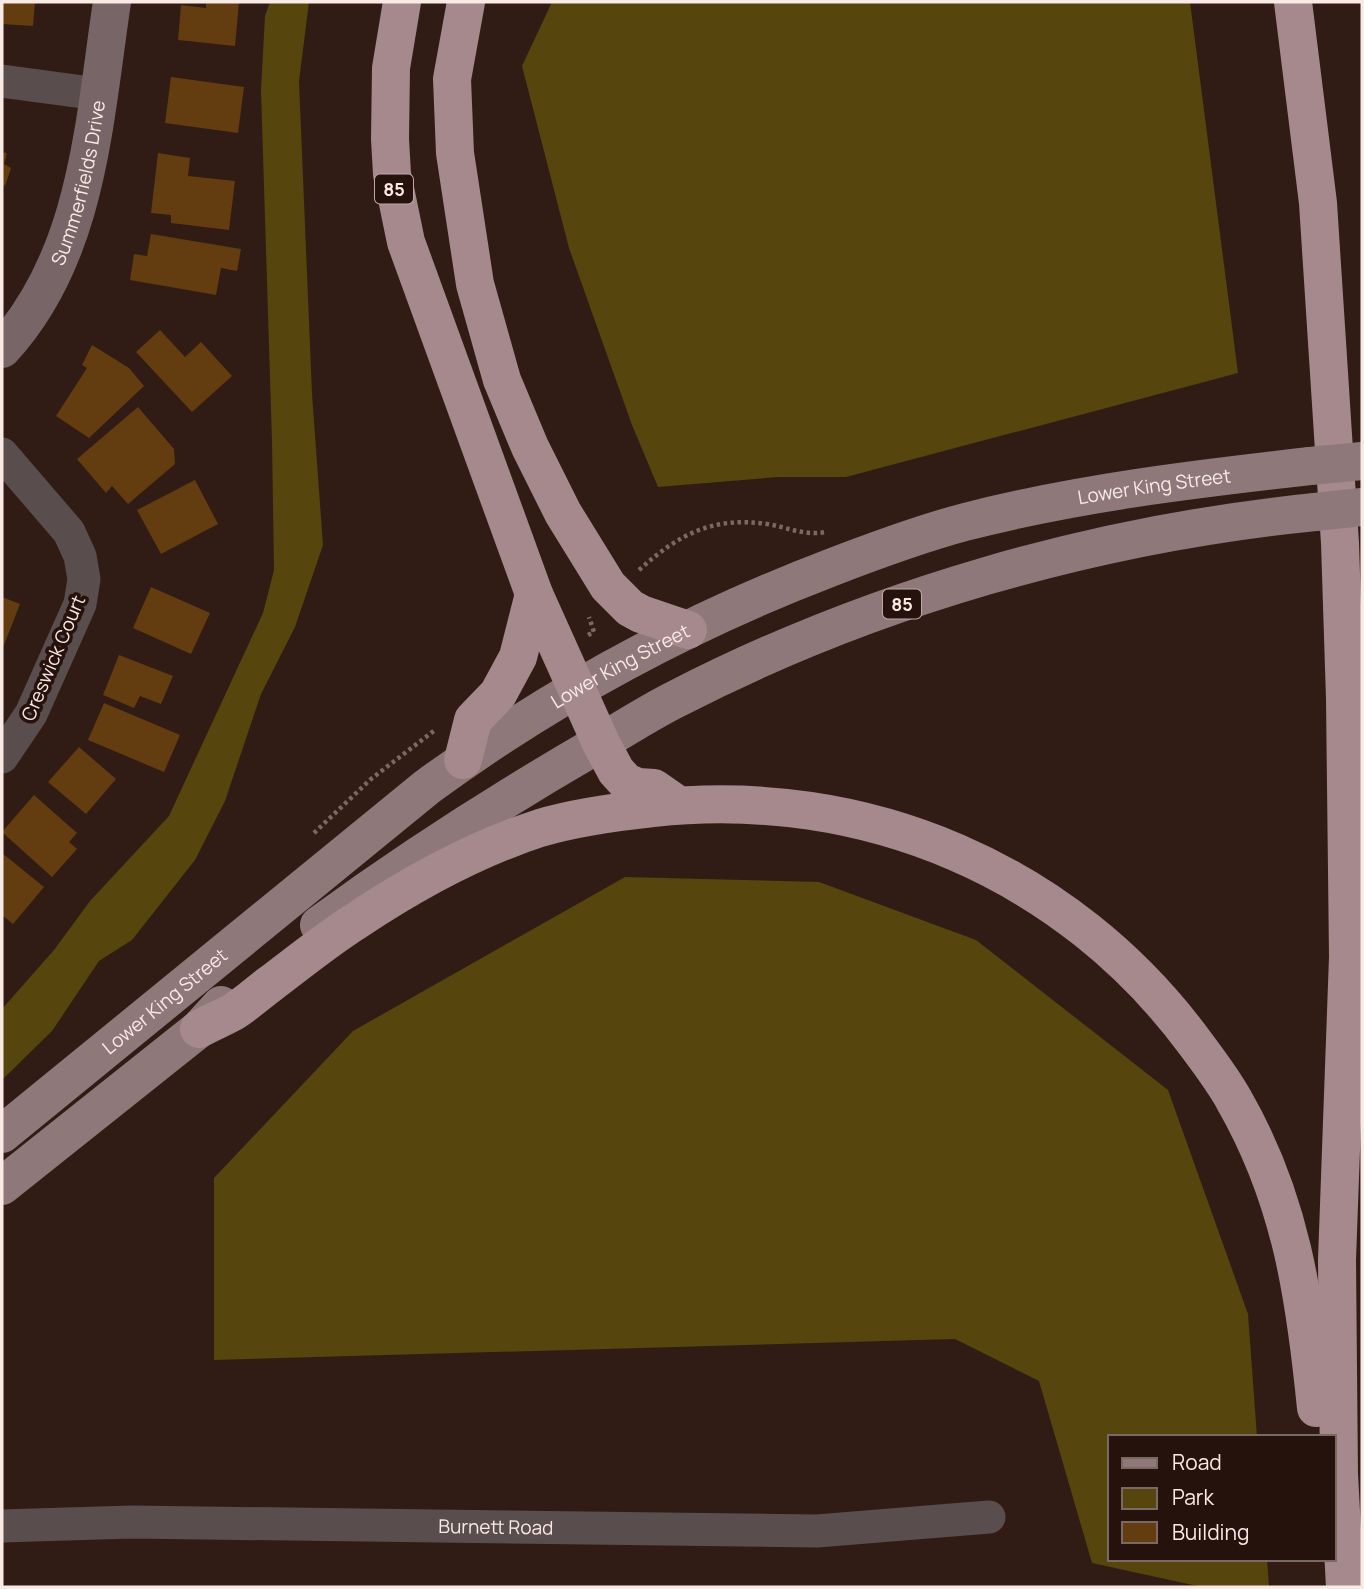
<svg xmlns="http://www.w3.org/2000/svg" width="1364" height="1589" viewBox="0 0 1364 1589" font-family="Manrope,sans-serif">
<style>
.green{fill:#56450c}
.building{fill:#633c0f}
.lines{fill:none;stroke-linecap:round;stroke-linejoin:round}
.path{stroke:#7a6862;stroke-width:4.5;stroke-dasharray:3.5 3.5;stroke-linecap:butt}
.street{stroke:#594d4e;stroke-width:33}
.secondary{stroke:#786567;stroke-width:38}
.primary{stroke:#8f787a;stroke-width:38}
.highway{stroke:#a5898c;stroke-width:38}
.primary-bridge{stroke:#8f787a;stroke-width:38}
.labels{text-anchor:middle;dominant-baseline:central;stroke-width:7;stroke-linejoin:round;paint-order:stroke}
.shield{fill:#26120c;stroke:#baa9a4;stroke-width:2}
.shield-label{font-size:18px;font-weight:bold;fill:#f9eae5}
.street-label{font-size:19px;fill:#f9eae5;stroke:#26120c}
</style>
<rect width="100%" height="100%" fill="#301c15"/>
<g class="green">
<polygon points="270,2 309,2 299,81 312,394 323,545 295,627 261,694 225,801 195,860 132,940 99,961 52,1031 2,1080 2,1009 54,950 90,901 169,816 263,613 274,570 272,441 261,90 265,16"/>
<polygon points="552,2 1190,2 1238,373 846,477 778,477 658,487 632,425 569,248 522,66"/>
<polygon points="625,877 819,882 976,940 1168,1090 1248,1314 1257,1437 1110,1437 1110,1559 1267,1559 1269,1587 1202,1587 1092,1563 1039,1381 955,1339 214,1360 214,1178 353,1031"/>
</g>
<g class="building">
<polygon points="2,2 35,2 33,26 2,24"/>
<polygon points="206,2 239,2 235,46 178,40 181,5 206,8"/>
<polygon points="171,77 244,87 238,133 165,123"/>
<polygon points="2,152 7,153 4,164 11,168 5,186 2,184"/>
<polygon points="158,153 190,158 188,176 235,181 229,230 171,223 171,215 151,213"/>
<polygon points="151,234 241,249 237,271 221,268 216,295 130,280 134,254 147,256"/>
<polygon points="160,330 185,357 201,342 232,376 192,412 136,352"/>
<polygon points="92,345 129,368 144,386 89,438 56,416 87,368 82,365"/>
<polygon points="138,407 174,449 175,464 128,504 112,486 106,493 77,459"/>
<polygon points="195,480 218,524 161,554 137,510"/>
<polygon points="151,587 210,613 191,654 133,628"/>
<polygon points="2,597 20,604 2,650"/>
<polygon points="119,655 173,676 161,704 140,696 134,708 103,695"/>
<polygon points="104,703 180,735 164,772 88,740"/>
<polygon points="79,747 116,779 86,814 48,782"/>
<polygon points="34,795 77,833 69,842 77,849 52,877 2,832"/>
<polygon points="2,853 44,887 13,924 2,915"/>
</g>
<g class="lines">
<g class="path">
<path d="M 639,570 C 678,535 712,516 767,524 C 787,527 803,536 825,532"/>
<polyline points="588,635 594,632 589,617"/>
<polyline points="314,833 371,779 435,730"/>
</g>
<g class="street">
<polyline points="2,81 98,94"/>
<polyline points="2,454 69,532 80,556 84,579 80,604 31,714 2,757"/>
<path id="s1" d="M 2,1526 L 132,1522 L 817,1531 L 989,1517"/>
</g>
<path class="secondary" id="s2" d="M 2,349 C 88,256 94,121 112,2"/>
<g class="primary">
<path d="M 319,925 C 408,860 500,801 595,746 C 622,730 648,713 676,699 C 872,598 1095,534 1315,512"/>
<path id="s3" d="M 2,1134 L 427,787 C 551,696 686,623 830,568 C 874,551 920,534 965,522 C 1077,493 1195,479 1310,466"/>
<polyline points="2,1186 199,1029 221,1005"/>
</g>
<g class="highway">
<polyline points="402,2 391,68 390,139 392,174 406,242 534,594 601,743 616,771 626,782 638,787 654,788 677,804"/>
<polyline points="466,2 452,79 455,153 475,284 502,380 530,447 563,513 608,586 630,608 641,614 688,630"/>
<polyline points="1293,2 1318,203 1340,543 1345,699 1348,957 1337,1260 1339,1474 1345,1587"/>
<polyline points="463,760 473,720 498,694 518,657 534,594"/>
<path d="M 199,1029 C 210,1023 222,1018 233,1012 C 246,1004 258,993 270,984 C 298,963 326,940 356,921 C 413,883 475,849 540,828 C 577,817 615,812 653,808 C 866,785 1068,871 1195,1043 C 1209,1062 1223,1080 1234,1100 C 1291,1199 1305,1297 1316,1408"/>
</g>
<g class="primary-bridge">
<polyline points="1310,466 1362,461"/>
<polyline points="1315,512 1362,507"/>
</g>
</g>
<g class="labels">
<g class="shield">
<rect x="375" y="174.5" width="38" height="29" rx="5"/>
<rect x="883" y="589.5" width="38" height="29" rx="5"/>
</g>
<g class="shield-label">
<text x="394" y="189">85</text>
<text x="902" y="604">85</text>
</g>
<g class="street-label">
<text stroke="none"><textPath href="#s2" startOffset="186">Summerfields Drive</textPath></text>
<text stroke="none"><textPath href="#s3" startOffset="1344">Lower King Street</textPath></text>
<text transform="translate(53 658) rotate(-67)">Creswick Court</text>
<text stroke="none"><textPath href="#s3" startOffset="777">Lower King Street</textPath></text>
<text stroke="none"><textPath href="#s3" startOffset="210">Lower King Street</textPath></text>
<text stroke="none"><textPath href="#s1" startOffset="494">Burnett Road</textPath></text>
</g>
</g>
<rect width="1364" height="1589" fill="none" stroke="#f9eae5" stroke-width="7"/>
<rect x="1108" y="1435" width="228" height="126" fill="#26120c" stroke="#7a6863" stroke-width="2"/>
<rect x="1122" y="1458" width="35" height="10" fill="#8f787a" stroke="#7a6863" stroke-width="2"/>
<text x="1172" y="1470" font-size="21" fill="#f9eae5">Road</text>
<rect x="1122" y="1488" width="35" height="21" fill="#56450c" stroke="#7a6863" stroke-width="2"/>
<text x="1172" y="1505" font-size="21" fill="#f9eae5">Park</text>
<rect x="1122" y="1522" width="35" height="21" fill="#633c0f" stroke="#7a6863" stroke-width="2"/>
<text x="1172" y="1540" font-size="21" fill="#f9eae5">Building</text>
</svg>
